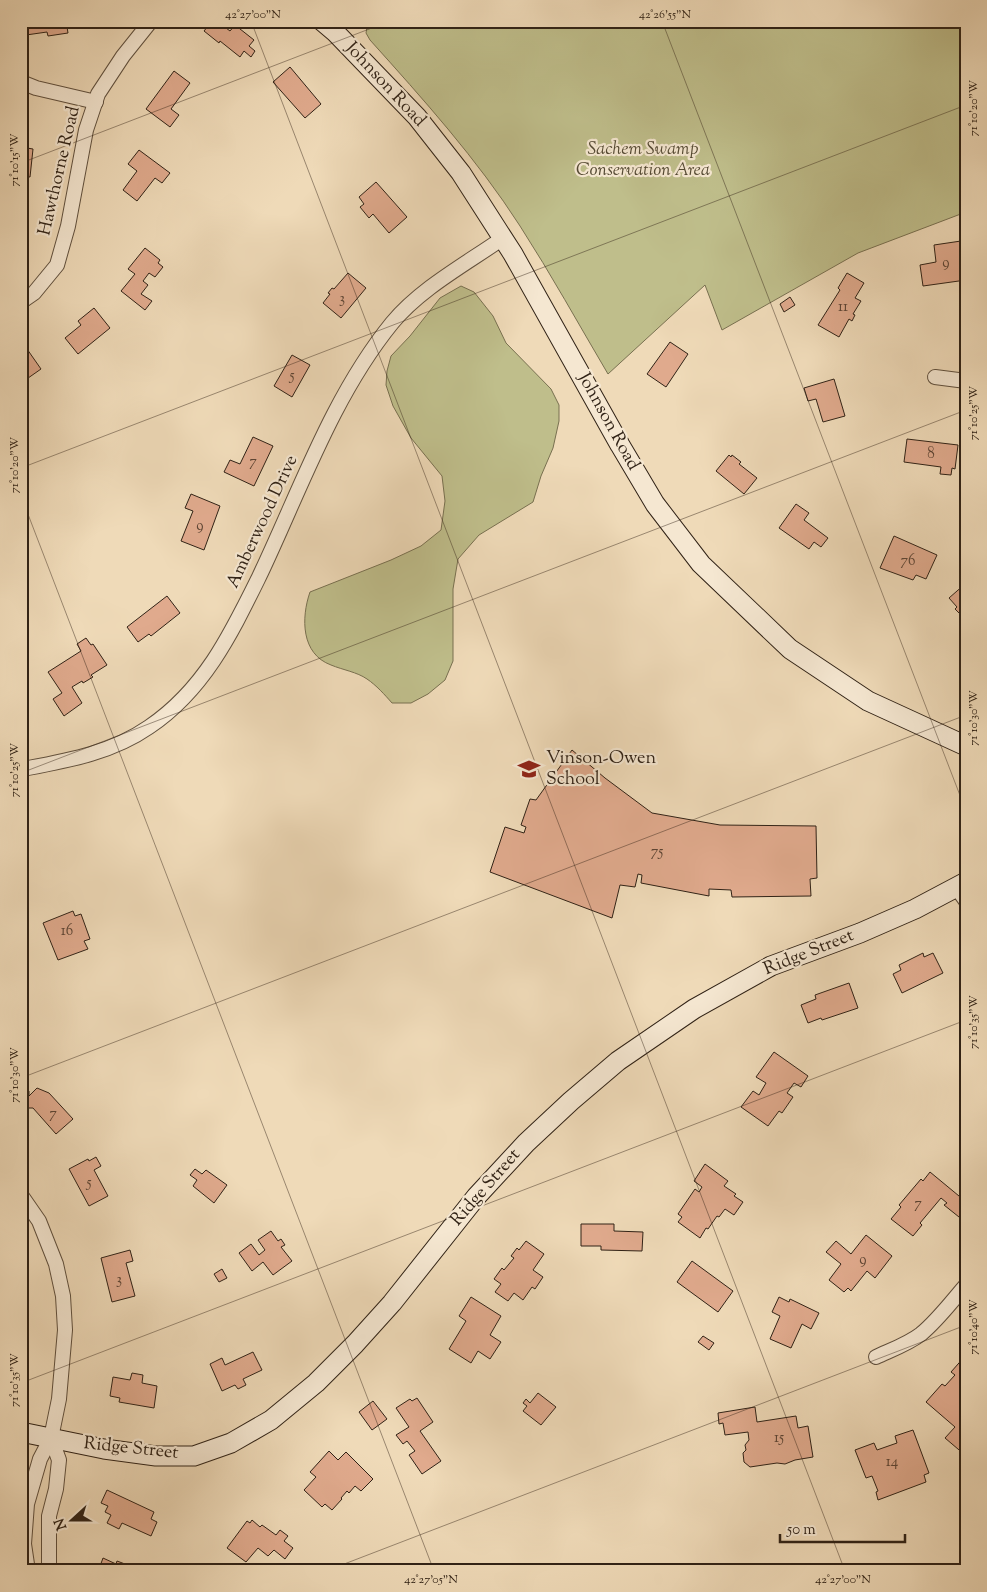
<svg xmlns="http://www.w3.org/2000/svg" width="987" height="1592" viewBox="0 0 987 1592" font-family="'Sorts Mill Goudy',serif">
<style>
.green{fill:#bfbe8b;stroke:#787050}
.building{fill:#e0aa8d;stroke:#302216}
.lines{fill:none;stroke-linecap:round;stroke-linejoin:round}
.street-casing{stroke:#60503e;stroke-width:16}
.secondary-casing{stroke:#302216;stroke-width:21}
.street{stroke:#f5e7d1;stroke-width:14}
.secondary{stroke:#f5e7d1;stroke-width:19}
.ticks{fill:none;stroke:#302216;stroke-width:1;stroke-opacity:0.45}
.labels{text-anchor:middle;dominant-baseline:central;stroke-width:4.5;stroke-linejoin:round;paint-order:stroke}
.number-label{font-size:15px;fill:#5c4434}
.street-label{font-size:18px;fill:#302216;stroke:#f5e7d1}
.park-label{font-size:18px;font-style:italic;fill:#544933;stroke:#f5e7d1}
.poi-label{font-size:18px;fill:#302216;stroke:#f5e7d1;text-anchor:start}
.neatline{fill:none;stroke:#302216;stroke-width:2}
.ticks-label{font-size:12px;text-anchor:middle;fill:#302216}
</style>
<rect width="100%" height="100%" fill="#efdab8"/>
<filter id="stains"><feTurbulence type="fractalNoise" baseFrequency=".004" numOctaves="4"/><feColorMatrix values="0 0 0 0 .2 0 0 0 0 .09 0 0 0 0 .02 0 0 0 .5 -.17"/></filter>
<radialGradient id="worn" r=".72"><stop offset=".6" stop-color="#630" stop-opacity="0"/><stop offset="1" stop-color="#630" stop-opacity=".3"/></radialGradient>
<g class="green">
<path d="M 368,21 L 966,21 L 966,212 L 858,253 L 722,330 L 705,285 L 608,374 C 579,325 551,274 520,226 C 477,159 423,99 370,40 L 366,33 Z"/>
<path d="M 461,286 L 474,292 L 493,316 L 506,343 L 551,389 L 559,405 L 559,421 L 553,448 L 541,476 L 533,502 L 479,535 L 458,559 L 453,589 L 453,661 L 445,680 L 428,694 L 411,703 L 392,703 C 385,695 376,685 367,679 C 357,672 343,670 331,665 C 301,654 301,618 310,592 L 391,560 L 421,546 L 441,530 L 445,501 L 442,476 L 411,438 L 393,406 L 386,385 L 387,371 L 391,356 L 410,336 L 440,298 Z"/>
</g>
<g class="building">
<polygon points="24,21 66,21 68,33 48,36 47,32 26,35"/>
<polygon points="212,21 217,21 230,31 235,25 254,40 249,46 255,51 251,57 244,51 240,57 220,41 219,43 204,31"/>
<polygon points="290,67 321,104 305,118 273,82"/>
<polygon points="174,71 190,83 171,109 179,115 170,127 146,109"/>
<polygon points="21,147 33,149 30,177 21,176"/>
<polygon points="139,150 170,173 162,183 155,178 137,201 123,190 137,171 128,164"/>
<polygon points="376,182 407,217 389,233 373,214 369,218 360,207 364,204 359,197"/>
<polygon points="961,241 966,280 923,286 920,265 936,262 934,245"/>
<polygon points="145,248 160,260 158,263 163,267 155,277 149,273 143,281 148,285 141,294 152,301 145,310 121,291 135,274 128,269"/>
<polygon points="348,273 366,288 341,318 323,303 330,294 328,293 332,288 334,289"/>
<polygon points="847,273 864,283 855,298 861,301 853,314 855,315 852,321 849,319 839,337 818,325 840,290 838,288"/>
<polygon points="790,297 795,305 784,312 780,304"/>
<polygon points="94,308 110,328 78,354 65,338 81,325 78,321"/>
<polygon points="670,342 688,354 666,387 647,374"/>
<polygon points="27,349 41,369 21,383 21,353"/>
<polygon points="292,355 310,365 292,397 274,386"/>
<polygon points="834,379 845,416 823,422 816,399 808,401 804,388"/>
<polygon points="253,437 273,446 254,486 224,472 230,460 240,464"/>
<polygon points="907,439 958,445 955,469 952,468 951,475 940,474 941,467 904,462"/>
<polygon points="729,455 731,457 732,455 741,462 739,464 757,478 744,494 716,471"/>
<polygon points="191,494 220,506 204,550 181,541 193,511 185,508"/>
<polygon points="796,504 809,513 804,520 828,538 821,547 814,542 809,549 779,528"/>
<polygon points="894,536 937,555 926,579 916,575 913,580 880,568"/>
<polygon points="965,584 966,586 966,624 961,619 963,617 955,609 957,607 949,598"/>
<polygon points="167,596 180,613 151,636 149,634 138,642 127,627"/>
<polygon points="86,638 91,645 93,644 107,665 91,675 93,677 83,683 82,681 72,687 82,703 64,716 53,699 62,693 48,672 81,651 77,644"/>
<polygon points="572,750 605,778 652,813 720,825 816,826 817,878 810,879 811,896 732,897 731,890 709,889 709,896 641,883 642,875 638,874 635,887 620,885 612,918 490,872 505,827 524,833 526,827 521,825 530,799 536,800"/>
<polygon points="73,911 75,916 81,914 90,939 84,941 88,949 58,960 43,923"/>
<polygon points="923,953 924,957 933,953 943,973 902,993 893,974 901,970 899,965"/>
<polygon points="849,983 858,1008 822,1020 821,1018 808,1023 801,1005 816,999 815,995"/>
<polygon points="774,1052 808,1076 801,1087 794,1083 787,1093 793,1097 782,1113 779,1111 768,1126 741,1107 753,1091 759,1095 766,1083 756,1077"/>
<polygon points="37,1088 49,1093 73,1119 56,1134 33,1108 21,1108 21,1092 29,1091 29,1096"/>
<polygon points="96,1157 101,1166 94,1170 108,1196 89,1206 69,1169 88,1159 89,1161"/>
<polygon points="705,1164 728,1181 724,1186 736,1194 734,1196 743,1202 734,1215 725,1209 719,1217 717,1216 708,1229 706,1228 700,1238 678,1222 682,1217 678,1214 695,1189 699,1192 702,1187 694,1181"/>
<polygon points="195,1169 202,1174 206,1170 227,1185 214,1203 193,1186 197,1180 190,1175"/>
<polygon points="930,1172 959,1196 961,1193 966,1197 966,1219 964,1221 944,1205 947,1203 941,1198 920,1223 922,1225 913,1236 891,1219 901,1207 899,1205 921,1179 923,1181"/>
<polygon points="581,1224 614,1224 614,1231 643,1232 642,1251 601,1250 601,1246 581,1246"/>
<polygon points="271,1231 278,1241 281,1239 285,1245 281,1247 292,1261 273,1275 263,1262 252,1271 239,1253 251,1244 259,1255 265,1250 258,1240"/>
<polygon points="866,1235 892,1256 875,1278 867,1271 851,1291 848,1288 844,1292 829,1280 841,1264 826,1252 836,1241 851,1254"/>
<polygon points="526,1241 544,1254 533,1270 543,1277 535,1289 532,1287 523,1300 514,1293 508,1301 495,1292 501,1284 494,1279 502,1268 504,1270 514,1258 511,1256 517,1248 519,1250"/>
<polygon points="130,1250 133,1261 126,1263 135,1296 112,1302 101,1258"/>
<polygon points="692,1261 733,1291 718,1312 677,1282"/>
<polygon points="222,1269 227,1278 219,1282 214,1274"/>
<polygon points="471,1297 501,1316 490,1335 501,1342 490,1359 478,1351 471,1363 449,1349 466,1321 459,1316"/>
<polygon points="779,1297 789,1302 790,1299 819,1313 811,1329 802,1324 791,1348 770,1339 780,1316 772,1312"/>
<polygon points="703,1336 714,1343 709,1350 698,1342"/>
<polygon points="253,1352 262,1370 243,1379 246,1385 238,1389 235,1385 222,1391 210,1364 222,1358 225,1365"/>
<polygon points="966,1355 966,1407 960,1414 963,1417 966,1414 965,1455 945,1438 955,1427 926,1402 942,1384 945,1386 955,1375 951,1372"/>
<polygon points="132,1373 143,1375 142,1383 157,1386 154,1408 119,1402 120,1398 110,1396 113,1377 130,1380"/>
<polygon points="538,1393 556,1407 541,1425 523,1411 527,1406 523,1403 526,1399 530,1403"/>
<polygon points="417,1398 433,1422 420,1431 441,1461 422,1474 409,1455 415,1451 407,1441 403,1444 396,1435 409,1427 396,1408 410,1399 412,1401"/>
<polygon points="373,1401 387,1419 372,1430 359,1412"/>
<polygon points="755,1407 757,1422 796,1416 798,1428 808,1426 813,1457 795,1460 785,1464 777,1463 750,1467 744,1462 743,1453 746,1450 745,1445 749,1440 748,1432 725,1435 723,1423 719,1424 718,1413"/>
<polygon points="913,1430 929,1473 924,1475 926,1482 878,1500 876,1492 878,1491 872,1476 866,1478 855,1450 874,1443 877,1450 897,1443 895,1436"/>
<polygon points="329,1451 338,1460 346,1452 373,1479 361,1491 355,1486 349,1493 347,1491 341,1498 342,1499 332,1510 325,1504 322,1507 304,1490 316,1477 310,1472"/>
<polygon points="107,1490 154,1512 151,1519 157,1522 151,1536 122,1523 119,1529 107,1523 111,1515 105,1512 108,1506 101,1503"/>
<polygon points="252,1520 260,1527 262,1525 276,1535 280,1530 288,1536 284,1541 293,1548 285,1559 274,1550 268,1556 258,1548 246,1562 227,1548 247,1521 250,1523"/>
<polygon points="103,1558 116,1564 117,1561 125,1564 124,1567 133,1571 101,1571 99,1569"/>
</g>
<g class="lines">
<g class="street-casing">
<g id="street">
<polyline points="21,82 36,88 96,102"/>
<polyline points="21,302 34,293 57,265 68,226 86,130 98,94 123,56 151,21"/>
<polyline points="935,377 966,381"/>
<path d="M 21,768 L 28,768 C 71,760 113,752 149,727 C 204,690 231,634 259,577 C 300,491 332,397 392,323 C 421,288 466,264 503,238"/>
<polyline points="956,887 966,901"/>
<polyline points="21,1195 39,1221 56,1264 63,1296 65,1330 59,1399 51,1438 40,1459 27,1504 24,1544 28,1571"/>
<path d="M 876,1357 C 891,1350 908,1344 921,1334 C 938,1320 952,1301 966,1285"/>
<polyline points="49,1571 49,1516 56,1489 59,1460 51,1438"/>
</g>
</g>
<g class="secondary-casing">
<g id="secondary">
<polyline points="322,21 335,32 417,117 461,173 513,254 620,445 655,504 701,564 790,649 868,701 966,746"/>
<polyline points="21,1432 104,1449 156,1456 194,1456 231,1443 271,1420 316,1383 355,1344 392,1303 476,1197 526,1143 571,1101 618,1061 694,1009 771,966 860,933 915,909 966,882"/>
</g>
</g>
<use href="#street" class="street"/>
<use href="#secondary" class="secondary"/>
</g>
<path class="ticks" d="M 251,21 L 845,1571M 662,21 L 966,811M 21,163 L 390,21M 21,468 L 966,105M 21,496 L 434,1571M 21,773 L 966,410M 21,1078 L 966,715M 21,1383 L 966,1020M 21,1569 L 22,1571M 326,1571 L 966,1325"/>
<defs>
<g id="school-bare" transform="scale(1.725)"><path d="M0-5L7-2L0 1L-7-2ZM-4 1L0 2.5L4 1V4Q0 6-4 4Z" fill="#8f2418" stroke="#f5e7d1" stroke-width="2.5" paint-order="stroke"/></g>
</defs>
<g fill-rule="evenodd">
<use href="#school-bare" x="529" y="769"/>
</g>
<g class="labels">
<g class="number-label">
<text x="946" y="263">9</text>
<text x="342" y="299">3</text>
<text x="843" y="307">11</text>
<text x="292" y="376">5</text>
<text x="931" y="454">8</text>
<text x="253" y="462">7</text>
<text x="200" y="526">9</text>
<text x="908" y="561">76</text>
<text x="657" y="852">75</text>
<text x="67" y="931">16</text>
<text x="53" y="1114">7</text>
<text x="89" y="1183">5</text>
<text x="918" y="1204">7</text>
<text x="863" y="1260">9</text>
<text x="119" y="1280">3</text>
<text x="779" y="1438">15</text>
<text x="892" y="1462">14</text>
</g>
<g class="street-label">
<text transform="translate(385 85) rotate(47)">Johnson Road</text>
<text transform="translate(60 171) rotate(-77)">Hawthorne Road</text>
<text transform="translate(608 422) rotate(61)">Johnson Road</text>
<text transform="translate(263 522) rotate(-65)">Amberwood Drive</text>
<text transform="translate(809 953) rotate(-22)">Ridge Street</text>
<text transform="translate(486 1188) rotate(-49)">Ridge Street</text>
<text transform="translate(131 1449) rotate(6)">Ridge Street</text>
</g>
<g class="park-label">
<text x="643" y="150">Sachem Swamp<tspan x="643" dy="21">Conservation Area</tspan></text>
</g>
<g class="poi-label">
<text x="546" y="759">Vinson-Owen<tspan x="546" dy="21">School</tspan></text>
</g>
</g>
<rect width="987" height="1592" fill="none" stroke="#efdab8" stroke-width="55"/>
<g transform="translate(72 1520) rotate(249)" stroke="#f5e7d1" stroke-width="4" paint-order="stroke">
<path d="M0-4L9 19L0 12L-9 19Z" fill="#302216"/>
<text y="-8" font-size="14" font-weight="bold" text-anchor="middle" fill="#302216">N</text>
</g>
<path d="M780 1534v8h125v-8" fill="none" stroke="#302216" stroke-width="2.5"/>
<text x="787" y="1534" font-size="15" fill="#302216" stroke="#f5e7d1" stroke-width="4" paint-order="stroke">50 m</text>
<rect x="28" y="28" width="932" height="1536" class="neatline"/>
<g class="ticks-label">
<text x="253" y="18">42°27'00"N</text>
<text x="665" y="18">42°26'55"N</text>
<text transform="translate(973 108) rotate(-90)" y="4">71°10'20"W</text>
<text transform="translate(14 160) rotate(-90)" y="4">71°10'15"W</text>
<text transform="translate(973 413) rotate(-90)" y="4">71°10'25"W</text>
<text transform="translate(14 465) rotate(-90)" y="4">71°10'20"W</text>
<text transform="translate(973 718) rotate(-90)" y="4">71°10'30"W</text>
<text transform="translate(14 770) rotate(-90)" y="4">71°10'25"W</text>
<text transform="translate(973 1022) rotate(-90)" y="4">71°10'35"W</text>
<text transform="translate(14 1075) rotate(-90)" y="4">71°10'30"W</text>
<text transform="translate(973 1327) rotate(-90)" y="4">71°10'40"W</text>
<text transform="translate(14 1380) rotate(-90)" y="4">71°10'35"W</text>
<text x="431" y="1583">42°27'05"N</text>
<text x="843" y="1583">42°27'00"N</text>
</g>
<rect width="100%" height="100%" filter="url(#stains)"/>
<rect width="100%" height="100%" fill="url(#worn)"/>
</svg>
